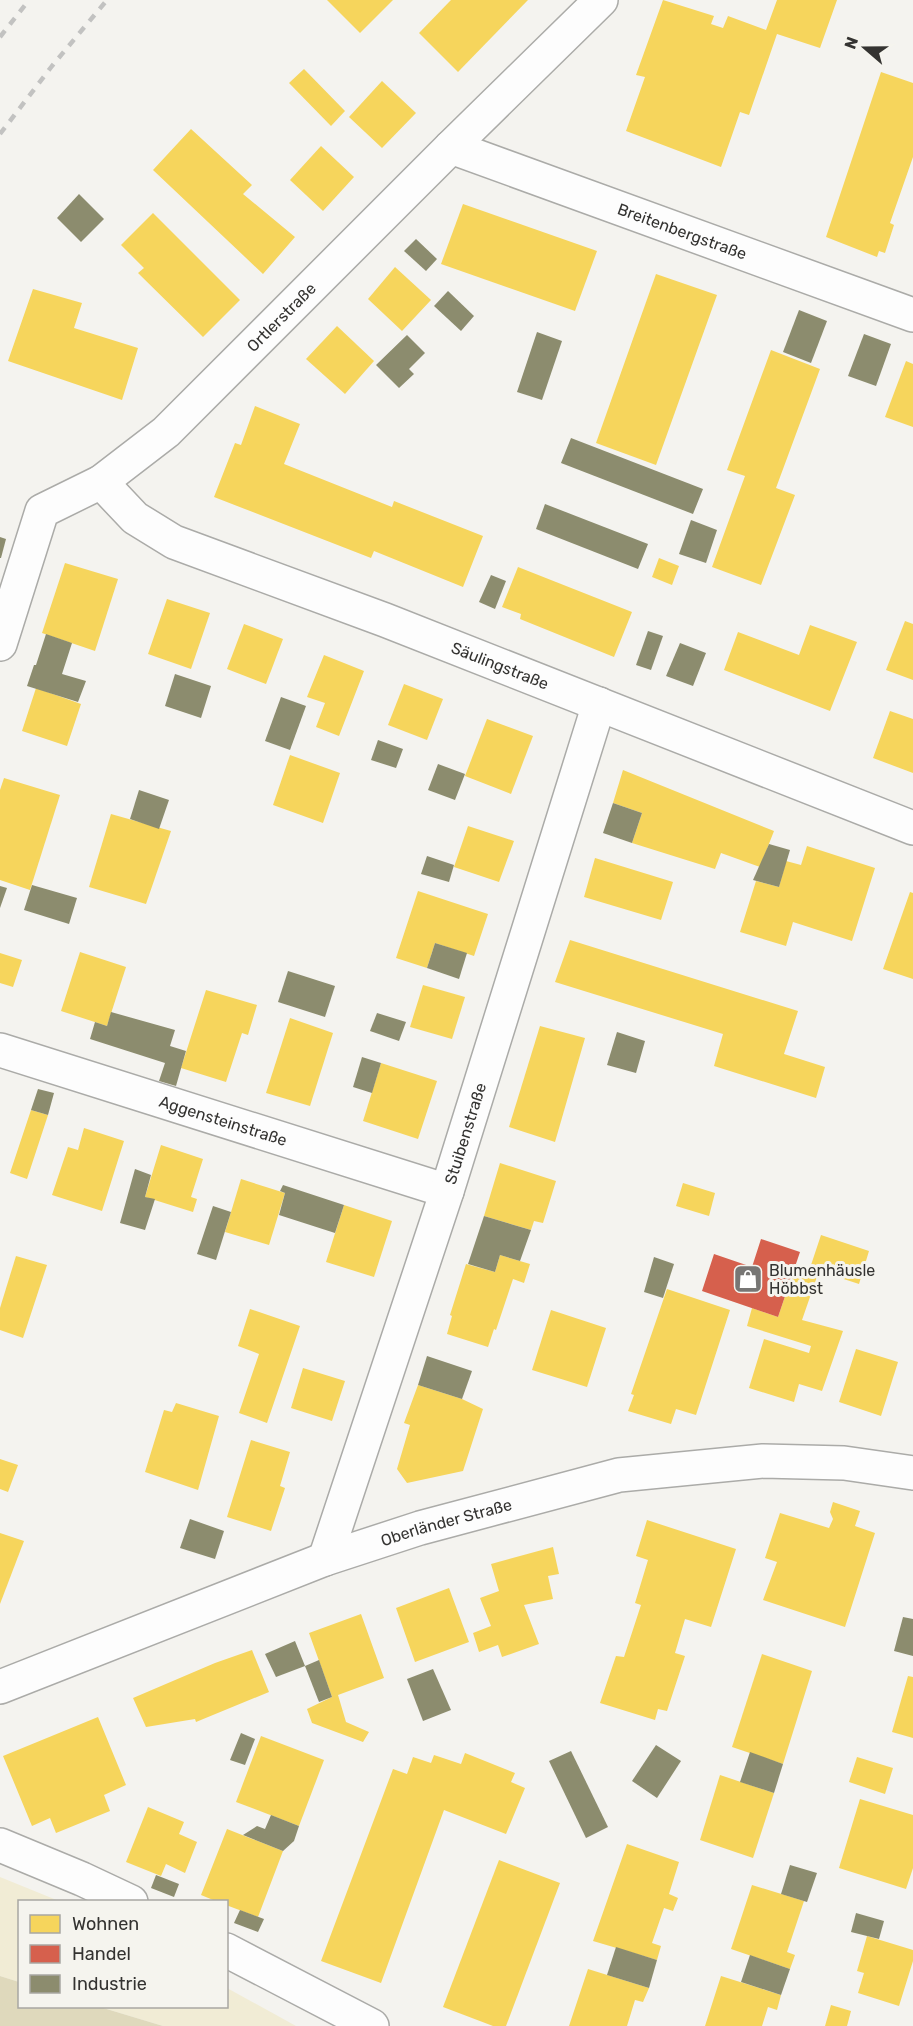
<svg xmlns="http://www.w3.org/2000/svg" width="913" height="2026" viewBox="0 0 913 2026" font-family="Rubik,sans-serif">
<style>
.green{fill:#f1ecd5}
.forest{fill:#dfd9bc}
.homes{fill:#f6d55c}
.shops{fill:#d6604d}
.industry{fill:#8c8c6e}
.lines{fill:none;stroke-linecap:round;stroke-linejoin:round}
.minor-casing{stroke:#ababa8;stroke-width:36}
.minor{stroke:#fdfdfd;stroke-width:33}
.rail{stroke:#c2c2c1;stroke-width:4.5;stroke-dasharray:8 8;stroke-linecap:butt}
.labels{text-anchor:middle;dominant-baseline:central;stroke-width:6;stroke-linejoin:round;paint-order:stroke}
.street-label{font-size:16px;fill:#343331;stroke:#f5f4ee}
.poi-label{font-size:16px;fill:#343331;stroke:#f5f4ee;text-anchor:start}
</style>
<rect width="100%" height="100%" fill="#f4f3ef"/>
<g class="green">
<polygon points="0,1877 59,1901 20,1902 19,1982 0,1976"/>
<polygon points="227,1988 296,2026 163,2026 100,2007 226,2006"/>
</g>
<polygon class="forest" points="0,1976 19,1982 20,2006 100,2007 163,2026 0,2026"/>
<g class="homes">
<polygon points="327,0 393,0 360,33"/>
<polygon points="451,0 528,0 458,72 419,33"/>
<polygon points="663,0 714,16 711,24 723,28 728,16 766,30 777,0 837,0 820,48 777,34 749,115 740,112 721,167 626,131 645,77 636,75"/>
<polygon points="304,69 345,111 331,126 289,83"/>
<polygon points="881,72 913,83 913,157 890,223 894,225 885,253 879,251 877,257 826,237"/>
<polygon points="382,81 416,113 382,148 349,117"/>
<polygon points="191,129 252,185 243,194 295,237 263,274 153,170"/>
<polygon points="321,146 354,177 323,211 290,180"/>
<polygon points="463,204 597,251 575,311 441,264"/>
<polygon points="153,213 240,300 203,337 138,273 144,268 121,245"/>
<polygon points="395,267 431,300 402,331 368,299"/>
<polygon points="656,274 717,295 656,465 596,443"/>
<polygon points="33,289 82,303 74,328 138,348 122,400 8,361"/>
<polygon points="337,326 374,361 345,394 306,359"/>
<polygon points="771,350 820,369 776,488 795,495 761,585 712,567 745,476 727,470"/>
<polygon points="906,361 913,364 913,427 885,417"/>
<polygon points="255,406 300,424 284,464 392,507 394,501 483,536 463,587 374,551 371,558 214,497 235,443 241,445"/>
<polygon points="659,558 679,566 672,585 652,577"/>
<polygon points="65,563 118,579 95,651 42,633"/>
<polygon points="518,567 632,612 614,657 520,619 521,614 502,607"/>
<polygon points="167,599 210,613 191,669 148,654"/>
<polygon points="905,621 913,624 913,680 886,670"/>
<polygon points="244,624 283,639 266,684 227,669"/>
<polygon points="810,625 857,642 830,711 724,670 738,632 799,655"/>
<polygon points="324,655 364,671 339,736 316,727 325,703 307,697"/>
<polygon points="404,684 443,699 427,740 388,725"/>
<polygon points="36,688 81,704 67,746 22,731"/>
<polygon points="890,711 913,719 913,773 873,758"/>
<polygon points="487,719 533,736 511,794 465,776"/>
<polygon points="290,755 340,773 323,823 273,805"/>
<polygon points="623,770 774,831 760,867 721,853 715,869 632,843 642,813 613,803"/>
<polygon points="4,778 60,795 30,890 0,880 0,790"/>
<polygon points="111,814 171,831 146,904 89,887"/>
<polygon points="468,826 514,841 499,882 454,867"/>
<polygon points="807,846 875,868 852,941 793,922 786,946 740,932 756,881 779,887 786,861 801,865"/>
<polygon points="595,858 673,882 661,920 584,897"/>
<polygon points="418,891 488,914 474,956 435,943 427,968 396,958"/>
<polygon points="910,892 913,893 913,979 883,969"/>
<polygon points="570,940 798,1011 784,1054 825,1067 816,1098 714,1066 723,1034 555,982"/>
<polygon points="80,952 126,967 107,1026 61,1011"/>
<polygon points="0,953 22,960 13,987 0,983"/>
<polygon points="423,985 465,997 452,1039 410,1027"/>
<polygon points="206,990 257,1005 248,1035 242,1033 226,1082 181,1068"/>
<polygon points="290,1018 333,1033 310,1106 266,1093"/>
<polygon points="540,1026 585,1038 555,1142 509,1127"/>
<polygon points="381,1063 437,1081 418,1139 363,1121"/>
<polygon points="31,1110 48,1115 27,1179 10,1173"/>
<polygon points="84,1128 124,1141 102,1211 52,1195 68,1147 78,1150"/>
<polygon points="161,1145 203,1159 191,1197 197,1199 193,1212 145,1197"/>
<polygon points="500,1163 556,1181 543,1223 534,1221 531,1230 484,1216"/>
<polygon points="241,1179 285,1193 269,1245 225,1232"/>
<polygon points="683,1183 715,1193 709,1216 676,1206"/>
<polygon points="344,1205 392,1221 374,1277 326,1262"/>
<polygon points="821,1235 869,1251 859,1284 819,1271 802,1320 843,1331 822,1391 799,1384 794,1402 749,1388 764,1339 809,1353 811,1346 747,1326 752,1308 778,1317 796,1264 810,1268"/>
<polygon points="500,1255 530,1264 524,1283 513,1279 496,1330 494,1329 488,1347 447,1334 452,1316 450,1315 466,1264 495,1272"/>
<polygon points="16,1256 47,1265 23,1338 0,1330 0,1308"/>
<polygon points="667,1289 730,1310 696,1415 676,1409 671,1424 628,1411 634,1395 631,1394"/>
<polygon points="250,1309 300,1326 267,1423 239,1413 259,1354 238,1346"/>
<polygon points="551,1310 606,1328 587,1387 532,1370"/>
<polygon points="856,1349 898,1362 881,1416 839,1402"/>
<polygon points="303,1368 345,1381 332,1421 291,1408"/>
<polygon points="418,1385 462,1399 483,1409 463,1471 407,1483 397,1469 410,1425 404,1423"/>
<polygon points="176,1403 219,1416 198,1490 145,1472 164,1410 172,1412"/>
<polygon points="251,1440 290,1452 280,1486 285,1488 271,1531 227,1517"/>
<polygon points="0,1459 18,1465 8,1492 0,1489"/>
<polygon points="833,1502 860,1511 855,1526 875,1533 845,1627 763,1600 777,1562 765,1558 780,1513 829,1528 833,1519 830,1512"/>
<polygon points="647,1520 736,1549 711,1627 685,1619 675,1653 685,1656 667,1711 658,1709 655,1720 600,1703 616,1656 624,1657 641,1605 635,1603 648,1560 636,1556"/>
<polygon points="0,1533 24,1541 0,1604"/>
<polygon points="553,1547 559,1574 548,1576 553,1599 524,1605 539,1644 502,1657 498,1645 479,1652 473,1633 491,1626 480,1598 499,1591 491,1564"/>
<polygon points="449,1588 469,1642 415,1662 396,1608"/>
<polygon points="361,1614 384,1678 338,1695 346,1722 369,1732 363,1742 312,1723 307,1709 332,1697 309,1633"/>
<polygon points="252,1650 269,1692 196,1722 195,1719 146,1727 133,1698 215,1663"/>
<polygon points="762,1654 812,1671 783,1764 732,1747"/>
<polygon points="908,1676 913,1677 913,1738 892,1732"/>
<polygon points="98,1717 126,1785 104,1795 110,1811 56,1833 50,1818 32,1826 3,1756"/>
<polygon points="261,1736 324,1760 299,1826 236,1802"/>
<polygon points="465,1753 515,1773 511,1782 525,1788 506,1834 444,1810 381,1983 321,1961 393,1769 407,1774 413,1757 431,1763 434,1755 461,1764"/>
<polygon points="857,1757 893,1768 885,1794 849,1782"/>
<polygon points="720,1775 774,1793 753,1858 700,1840"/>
<polygon points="860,1799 913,1815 913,1868 906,1889 839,1868"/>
<polygon points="148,1807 184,1822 179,1834 197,1842 185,1873 166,1864 161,1876 126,1862"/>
<polygon points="227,1829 283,1851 258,1917 226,1905 226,1902 218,1902 201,1895"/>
<polygon points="627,1844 679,1862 669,1894 678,1898 673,1911 664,1908 652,1943 661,1946 657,1960 593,1941"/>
<polygon points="499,1860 560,1883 506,2026 493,2026 443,2007"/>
<polygon points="752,1885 804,1901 787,1952 795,1955 790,1969 731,1949"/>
<polygon points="867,1936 913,1950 913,1961 899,2006 858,1993 864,1973 857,1971"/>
<polygon points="588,1969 649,1988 643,2002 635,2000 627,2026 569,2026"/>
<polygon points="721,1976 781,1995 777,2010 768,2007 762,2026 705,2026"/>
<polygon points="831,2005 851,2011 847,2026 825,2026"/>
</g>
<polygon class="shops" points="761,1239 800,1252 778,1317 702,1291 714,1254 752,1267"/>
<g class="industry">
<polygon points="79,194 104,219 81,242 57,218"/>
<polygon points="416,239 437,259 426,271 404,251"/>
<polygon points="448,291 474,316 461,331 434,306"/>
<polygon points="799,310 827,321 811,363 783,352"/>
<polygon points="537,332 562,341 542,400 517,392"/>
<polygon points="864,334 891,344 876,386 848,376"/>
<polygon points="407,335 425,353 409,369 414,374 399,388 376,365"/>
<polygon points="571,438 703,489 693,514 561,463"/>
<polygon points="545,504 648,544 638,569 536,529"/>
<polygon points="691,520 717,530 706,563 679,554"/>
<polygon points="0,537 6,539 1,558 0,558"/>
<polygon points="491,575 506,581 495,609 479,602"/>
<polygon points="648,631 663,636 651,670 636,665"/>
<polygon points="46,634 72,643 62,674 86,681 78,702 27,686 34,665 36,665"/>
<polygon points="680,643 706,653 693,686 666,676"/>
<polygon points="175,674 211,686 201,718 165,706"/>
<polygon points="281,697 306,706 290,750 265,741"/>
<polygon points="378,740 403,749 396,768 371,760"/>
<polygon points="438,764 465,774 455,800 428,790"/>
<polygon points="139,790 169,800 159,829 130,819"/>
<polygon points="613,803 642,813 632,843 603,833"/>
<polygon points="769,844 790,850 779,887 753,880"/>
<polygon points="427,856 454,865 449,882 421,874"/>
<polygon points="32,885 77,898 69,924 24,910"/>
<polygon points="0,886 7,888 0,908"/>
<polygon points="435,943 467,953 459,979 427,968"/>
<polygon points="288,971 335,986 325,1017 278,1002"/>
<polygon points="111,1012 175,1030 170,1046 186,1051 176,1086 159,1081 165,1063 90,1039 95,1022 107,1026"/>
<polygon points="377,1013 406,1022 399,1041 370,1031"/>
<polygon points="617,1032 645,1041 636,1073 607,1065"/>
<polygon points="362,1057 381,1063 372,1093 353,1087"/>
<polygon points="38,1089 54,1093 48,1115 31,1110"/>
<polygon points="135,1169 151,1175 145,1197 155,1199 145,1230 120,1223"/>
<polygon points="283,1185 344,1205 335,1233 279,1215 285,1193 280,1191"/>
<polygon points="213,1206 231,1212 216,1260 197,1254"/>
<polygon points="484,1216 531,1230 520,1261 500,1255 495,1272 468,1264"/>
<polygon points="654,1257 674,1264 663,1298 644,1292"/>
<polygon points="427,1356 472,1371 462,1399 418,1385"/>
<polygon points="190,1519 224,1531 215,1559 180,1548"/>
<polygon points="903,1617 913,1619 913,1656 894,1651"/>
<polygon points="295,1641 305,1666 276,1677 265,1654"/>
<polygon points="319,1660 332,1697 319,1702 305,1666"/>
<polygon points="433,1669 451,1710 423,1721 407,1679"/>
<polygon points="241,1733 255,1739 245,1765 230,1760"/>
<polygon points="656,1745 681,1761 657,1798 632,1781"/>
<polygon points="571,1751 608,1827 586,1838 549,1761"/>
<polygon points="750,1752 783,1764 774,1793 740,1782"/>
<polygon points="271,1815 299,1826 294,1841 283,1851 243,1835 257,1826 265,1829"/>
<polygon points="790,1865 817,1873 807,1902 781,1894"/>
<polygon points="156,1875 179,1884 174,1897 151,1888"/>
<polygon points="240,1910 264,1919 258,1932 234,1923"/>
<polygon points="856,1913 884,1921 879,1939 851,1932"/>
<polygon points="616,1947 657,1960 649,1988 607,1975"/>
<polygon points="750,1955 790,1969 781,1995 741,1982"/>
</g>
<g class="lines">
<g class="minor-casing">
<g id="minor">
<path id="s1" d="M 451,147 L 913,315"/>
<path id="s2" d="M 101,482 L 135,518 L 174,542 L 385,620 L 913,828"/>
<path id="s3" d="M 0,644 L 42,511 L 101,482 L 166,432 L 451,147 L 601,0"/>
<path id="s4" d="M 0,1050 L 447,1191"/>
<path id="s5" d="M 325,1559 L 447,1191 L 599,704"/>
<path id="s6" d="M 0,1687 L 325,1559 L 420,1528 L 619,1475 L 763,1461 L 844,1463 L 913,1473"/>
<polyline points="0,1845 82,1879 131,1902"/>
<polyline points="226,1950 372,2026"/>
</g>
</g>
<use href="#minor" class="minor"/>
<g class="rail">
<polyline points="0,37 29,0"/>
<polyline points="0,134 52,66 107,0"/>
</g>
</g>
<defs>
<g id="shop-square" transform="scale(1.5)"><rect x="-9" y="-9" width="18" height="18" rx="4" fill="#777674" stroke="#f5f4ee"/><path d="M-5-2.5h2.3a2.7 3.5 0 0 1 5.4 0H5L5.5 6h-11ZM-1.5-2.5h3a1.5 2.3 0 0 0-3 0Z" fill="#fff"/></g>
</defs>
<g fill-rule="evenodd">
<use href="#shop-square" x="748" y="1279"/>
</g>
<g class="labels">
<g class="street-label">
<text stroke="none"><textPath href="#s1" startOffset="246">Breitenbergstraße</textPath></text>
<text stroke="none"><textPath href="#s3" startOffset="450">Ortlerstraße</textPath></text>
<text stroke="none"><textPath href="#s2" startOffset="444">Säulingstraße</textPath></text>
<text stroke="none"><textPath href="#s4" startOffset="234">Aggensteinstraße</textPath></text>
<text stroke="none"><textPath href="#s5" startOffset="448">Stuibenstraße</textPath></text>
<text stroke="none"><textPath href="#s6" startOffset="476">Oberländer Straße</textPath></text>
</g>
<g class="poi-label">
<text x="769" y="1270">Blumenhäusle<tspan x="769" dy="18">Höbbst</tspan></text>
</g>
</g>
<rect x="18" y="1900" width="210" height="108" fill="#f5f4ee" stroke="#a8a7a2" stroke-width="1.5"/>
<rect x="30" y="1915" width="30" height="18" fill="#f6d55c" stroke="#a8a7a2" stroke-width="1.5"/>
<text x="72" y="1930" font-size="18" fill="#343331">Wohnen</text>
<rect x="30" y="1945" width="30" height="18" fill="#d6604d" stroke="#a8a7a2" stroke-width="1.5"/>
<text x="72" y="1960" font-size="18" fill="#343331">Handel</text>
<rect x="30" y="1975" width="30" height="18" fill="#8c8c6e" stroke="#a8a7a2" stroke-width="1.5"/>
<text x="72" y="1990" font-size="18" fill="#343331">Industrie</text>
<g transform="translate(865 48) rotate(290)" stroke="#f5f4ee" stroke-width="4.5" paint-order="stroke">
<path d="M0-4.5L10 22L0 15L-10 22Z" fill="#343331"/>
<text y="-9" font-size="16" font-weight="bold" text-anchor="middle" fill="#343331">N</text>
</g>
</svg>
